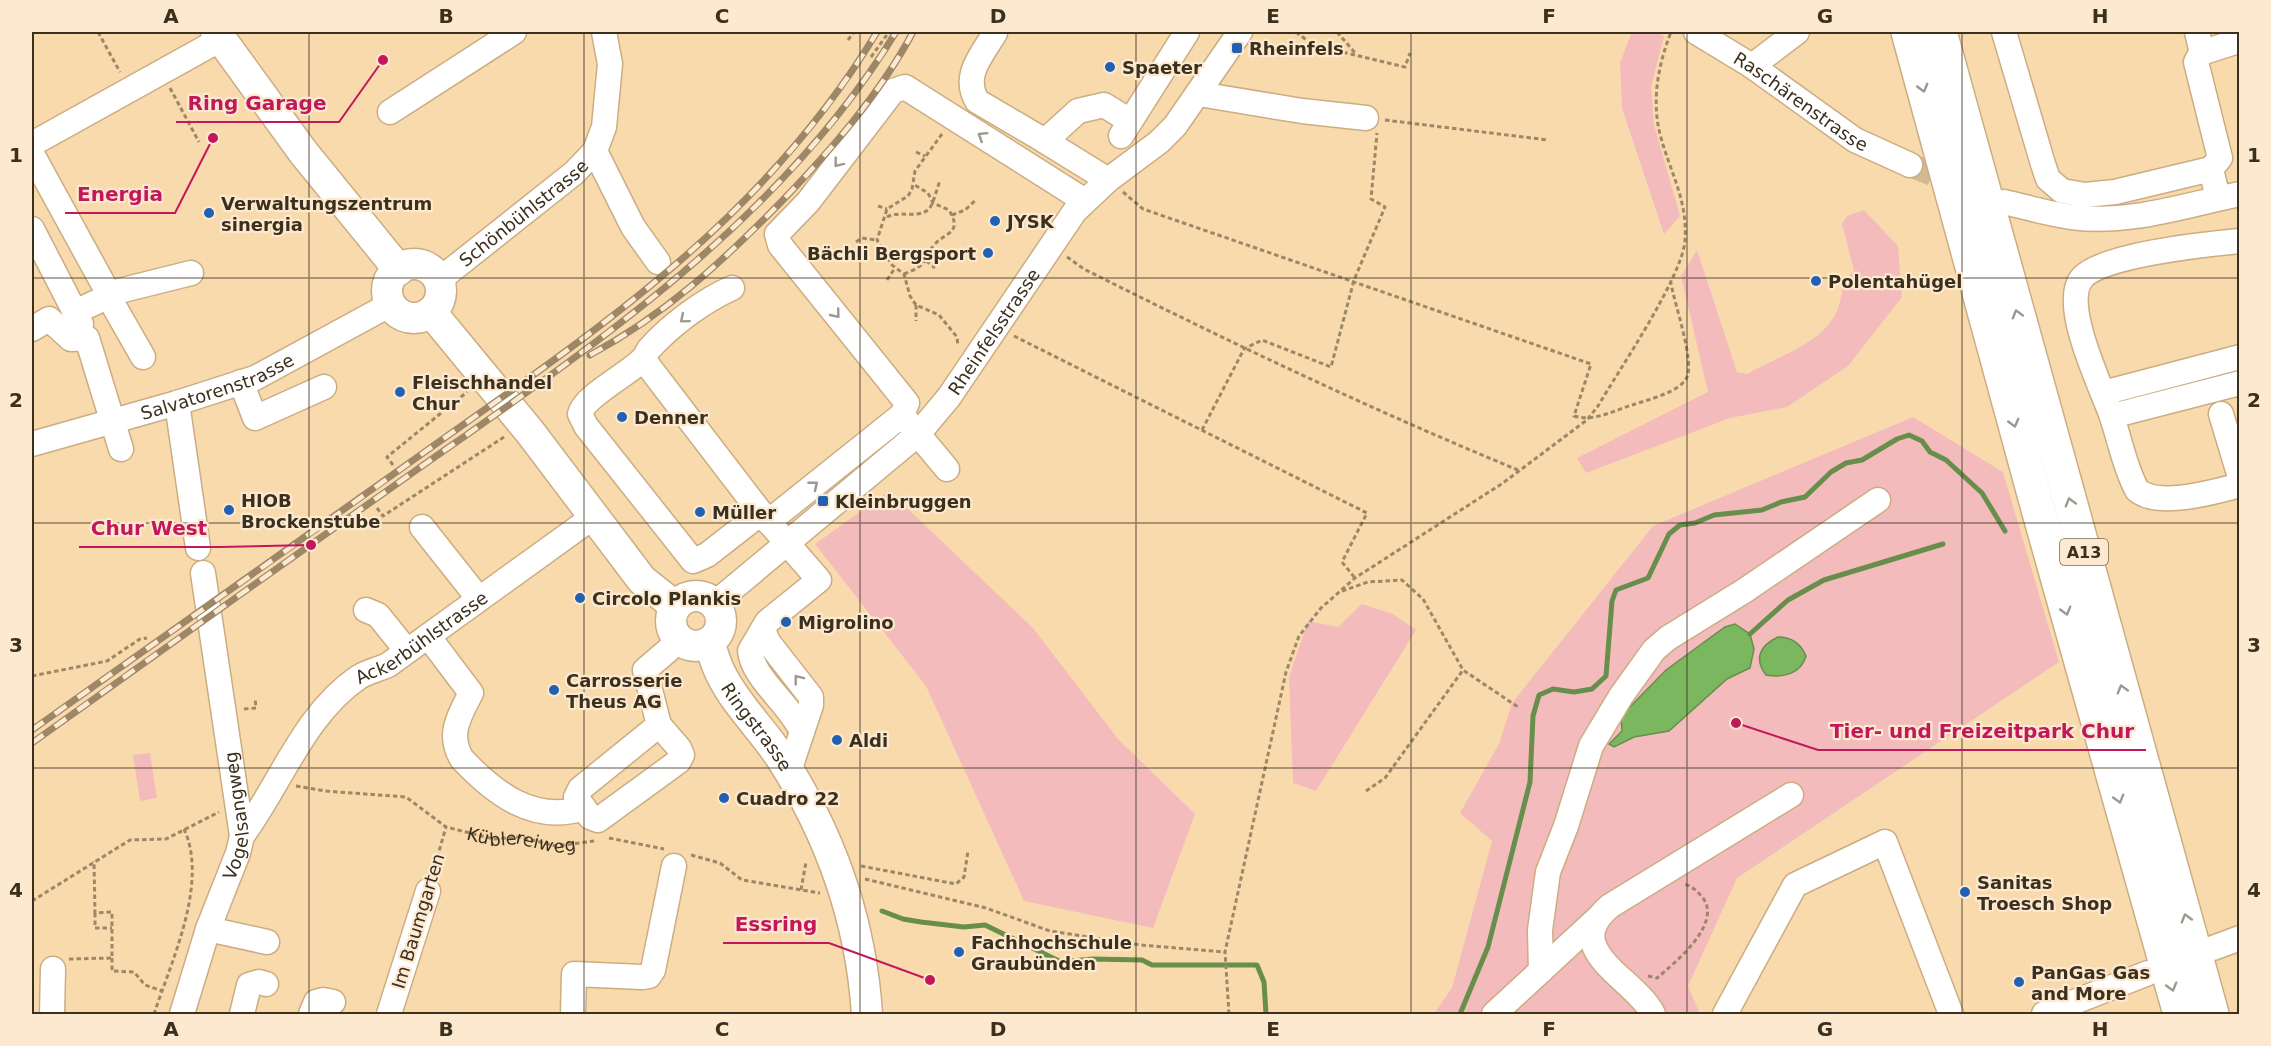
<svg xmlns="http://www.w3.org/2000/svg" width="2271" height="1046" viewBox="0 0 2271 1046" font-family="'DejaVu Sans',sans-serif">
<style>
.green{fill:#f4bbbd}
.water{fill:#7ab75f;stroke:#678e4b;stroke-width:1.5}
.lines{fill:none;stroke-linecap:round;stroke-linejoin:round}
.stream{stroke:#678e4b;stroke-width:5}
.minor-tunnel{stroke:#d3b890;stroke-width:24;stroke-dasharray:24 12;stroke-linecap:butt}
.minor-casing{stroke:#ccad82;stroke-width:27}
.major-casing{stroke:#ccad82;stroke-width:33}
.highway-casing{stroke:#ccad82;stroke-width:36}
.path{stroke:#9c8767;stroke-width:3;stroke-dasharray:4.5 3;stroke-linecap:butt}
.minor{stroke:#fff;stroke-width:24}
.major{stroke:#fff;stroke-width:30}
.highway{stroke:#fff;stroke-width:33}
.rail-casing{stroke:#9d8767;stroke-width:7}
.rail{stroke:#fce9cf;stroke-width:4.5;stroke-dasharray:14;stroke-linecap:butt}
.oneway{stroke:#9d978e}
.grid{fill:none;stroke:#3b2f1d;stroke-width:1.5;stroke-opacity:0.55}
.poi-dot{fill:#2261b2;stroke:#fce9cf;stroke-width:2}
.labels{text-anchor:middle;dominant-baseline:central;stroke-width:4.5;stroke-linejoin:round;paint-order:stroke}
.shield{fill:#fce9cf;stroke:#756752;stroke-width:1.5}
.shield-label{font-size:16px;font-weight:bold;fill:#3b2f1d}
.poi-label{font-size:18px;font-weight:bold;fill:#3b2f1d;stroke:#fce9cf;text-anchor:start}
.street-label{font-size:18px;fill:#3b2f1d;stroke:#fce9cf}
.leader{fill:none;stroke:#c2185b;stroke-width:2}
.callout-dot{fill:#c2185b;stroke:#fce9cf;stroke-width:2}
.callout-label{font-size:20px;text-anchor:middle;font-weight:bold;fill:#c2185b;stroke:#fce9cf;stroke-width:4.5;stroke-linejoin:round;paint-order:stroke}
.neatline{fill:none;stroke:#3b2f1d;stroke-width:2}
.grid-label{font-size:20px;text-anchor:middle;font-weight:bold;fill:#3b2f1d}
</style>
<rect width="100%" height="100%" fill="#f9daad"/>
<g class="green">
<polygon points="1632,32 1654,32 1664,36 1651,87 1654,125 1680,216 1664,234 1622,108 1620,63"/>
<path d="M 1864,210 L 1898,246 L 1902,297 L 1848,366 L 1787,407 L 1730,418 L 1586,473 L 1577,458 L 1708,392 L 1681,276 L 1697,250 L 1737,372 L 1747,374 C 1776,357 1820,345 1836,313 C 1844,296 1839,285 1854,271 L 1842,224 L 1847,216 Z"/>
<polygon points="1913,417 2003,472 2059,662 1737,878 1688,986 1700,1014 1434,1014 1452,988 1492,841 1460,813 1499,744 1512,703 1653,526"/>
<polygon points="889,491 1033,628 1118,739 1195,814 1153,928 1024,901 926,686 815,544"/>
<polygon points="1362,604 1393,614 1416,630 1316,791 1293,783 1289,677 1308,621 1338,627"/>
<polygon points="150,753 157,798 140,801 133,755"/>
</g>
<g class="water">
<polygon points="1735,624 1750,634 1754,649 1750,668 1727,679 1669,731 1634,737 1614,747 1609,744 1622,731 1621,716 1666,670 1725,627"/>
<path d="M 1778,637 C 1792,637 1801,644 1806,656 C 1801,674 1783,678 1766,675 C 1753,658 1761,645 1778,637 Z"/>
</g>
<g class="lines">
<g class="stream">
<polyline points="1750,634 1788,600 1824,580 1943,544"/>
<polyline points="882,911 903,919 921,922 964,927 985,925 1061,962 1092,959 1142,960 1152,965 1257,965 1264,982 1266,1014"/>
<polyline points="1460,1014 1488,947 1530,782 1533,716 1539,695 1553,689 1574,692 1592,689 1606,676 1612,601 1616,590 1648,578 1669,534 1680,525 1695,523 1714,515 1762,510 1781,502 1805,497 1831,472 1846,463 1862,460 1897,439 1909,435 1922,441 1930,452 1946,460 1982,493 2005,531"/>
</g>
<polyline class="minor-tunnel" points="1910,165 1958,184"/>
<g class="minor-casing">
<g id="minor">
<path id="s2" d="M 1696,32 L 1752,66 L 1855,140 L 1910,165"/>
<polyline points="2004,32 2043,164 2048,179 2062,191 2085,195 2115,192 2211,169 2218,198"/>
<polyline points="2197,32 2202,53"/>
<path d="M 995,33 C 982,55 962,75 977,101 L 1045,141 L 1078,111 L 1104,105 L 1130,121"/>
<polyline points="1752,66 1797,32"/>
<polyline points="1199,94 1302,111 1366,118"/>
<polyline points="390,112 514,32"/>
<polyline points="1121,136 1187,32"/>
<polyline points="1045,141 1108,180"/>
<polyline points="32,144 221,39"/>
<polyline points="595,151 633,227 658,262"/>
<polyline points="32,154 106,289 105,298 75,312"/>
<polyline points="2211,169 2220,158 2196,62 2201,53 2235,42"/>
<path d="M 2004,202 C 2026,207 2049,214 2072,217 C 2128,225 2185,205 2240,194"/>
<polyline points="32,229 81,324"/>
<path d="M 2240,241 C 2208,244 2101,255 2082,278 C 2060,304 2102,388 2112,417 C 2120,441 2125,468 2137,490 C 2157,508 2215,492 2240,485"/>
<path id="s3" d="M 439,280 L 574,173 L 595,151 L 604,127 L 610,64 L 604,32"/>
<path d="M 732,288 C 703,301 672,324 650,348 C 647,351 646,356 643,359 C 629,374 584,396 580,414 L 586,426 L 693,561 L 707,555 L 761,513"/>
<polyline points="32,329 49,319 71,339 87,338 121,449"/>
<polyline points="143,357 107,294 191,273"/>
<path d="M 643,359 L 761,513 L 819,580 L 767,622 L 750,651 C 753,679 791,705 802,732"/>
<polyline points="241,382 255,418 324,387"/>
<polyline points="2103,393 2240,357"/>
<polyline points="177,403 198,548"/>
<polyline points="2221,414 2240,477"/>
<polyline points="2112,416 2240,383"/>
<path id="s4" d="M 32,444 L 177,403 L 255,378 L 391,304"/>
<polyline points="947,469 902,415 907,403 780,245 777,234 808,202 893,91 905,87 1085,201"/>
<polyline points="768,522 902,415"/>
<polyline points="422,527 479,599"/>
<path id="s5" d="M 714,604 L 918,434 L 949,397 L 1075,211 L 1108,180 L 1159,142 L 1175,126 L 1240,32"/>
<polyline points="366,610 378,615 407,651"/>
<polyline points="763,629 768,642 811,697 811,705 789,771"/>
<path d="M 428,636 L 471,693 C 459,716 447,735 462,759 C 495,794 534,824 584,808 L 576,797 L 580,789 L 659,725 L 645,670 L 680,640"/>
<polyline points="584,808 590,817 598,820 679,761 682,755 679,748 659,725"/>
<path id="s6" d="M 242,836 C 280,785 304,714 359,677 C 367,672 379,669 388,665 L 593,517"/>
<polyline points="208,929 267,942"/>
<polyline points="2213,948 2240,938"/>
<polyline points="1541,971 1540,930 1548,872 1566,826 1591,746 1621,696 1654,650 1668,638 1744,591 1878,500"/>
<polyline points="52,1014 53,969"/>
<path id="s7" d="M 182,1014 L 208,929 L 238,853 L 242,836 L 203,573"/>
<polyline points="242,1014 249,985 259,982 266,984"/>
<polyline points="311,1014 316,1002 323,1000 333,1002"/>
<polyline points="389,1014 428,891"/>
<polyline points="573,1014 574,974 642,977 649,976 653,970 674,866"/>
<polyline points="1494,1014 1598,918"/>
<path d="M 1653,1014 C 1636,979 1558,950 1610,906 L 1791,795"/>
<polyline points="1725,1014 1795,885 1885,842 1951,1014"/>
<polyline points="2044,1014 2148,973"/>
</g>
</g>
<g class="major-casing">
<g id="major">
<polyline points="216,32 303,152 399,270"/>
<circle cx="414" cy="291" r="27"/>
<polyline points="431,312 530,432 642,580 675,606"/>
<circle cx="696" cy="621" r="25"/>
<path id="s8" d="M 709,642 C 713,653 716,666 722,676 C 737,706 763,730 781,758 C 831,836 861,922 867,1014"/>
</g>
</g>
<g class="highway-casing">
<g id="highway">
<polyline points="1908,32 2038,509 2180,1014"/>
<polyline points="1940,32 2212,1014"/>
</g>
</g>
<g class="path">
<polyline points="98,32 120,72"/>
<polyline points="1296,32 1313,45 1405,67 1410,53"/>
<polyline points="1337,32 1356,54"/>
<polyline points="848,40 854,32"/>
<polyline points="871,57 889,32"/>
<polyline points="170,88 199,142"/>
<polyline points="1385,120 1548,140"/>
<polyline points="942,134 915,171 912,189 908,196 887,209 877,240 892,265 904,274 910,296 916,305 939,315 957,337 958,346"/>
<polyline points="916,152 925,156"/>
<path d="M 1123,192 L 1143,209 L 1591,364 L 1574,416 C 1593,422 1613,411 1632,405 C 1647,400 1677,393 1686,379 C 1696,364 1674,303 1671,283"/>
<polyline points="878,206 887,209"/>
<polyline points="952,215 965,210 976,200"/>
<path d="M 887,217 C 901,209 924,222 932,204 C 935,197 937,188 940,181"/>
<polyline points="856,242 862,238 876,240"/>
<path d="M 1067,257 L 1084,269 C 1227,341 1370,409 1518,470"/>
<polyline points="926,261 934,266 933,270"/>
<path d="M 904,274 C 931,264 921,259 935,244 C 946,232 963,233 949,210 L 933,203 L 928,193 L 913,184"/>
<polyline points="887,280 895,268"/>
<polyline points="916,305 916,321"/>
<polyline points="1014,336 1367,513 1342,562 1355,578"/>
<polyline points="1202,430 1244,349 1262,340 1331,367 1354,280 1385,207 1371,199 1377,133"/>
<polyline points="393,465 387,457 467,392"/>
<polyline points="377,508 383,516 504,437"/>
<polyline points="1342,591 1368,582 1402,580 1423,599 1463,670 1518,707"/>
<polyline points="32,676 107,661 140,639 147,638"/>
<polyline points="244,709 256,708 255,698"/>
<path id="s1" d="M 296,786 L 325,791 L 406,797 L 446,827 L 494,839 L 520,837 L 556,846 L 594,841"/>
<polyline points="1366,791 1385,778 1463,670"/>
<polyline points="609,838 664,849"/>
<polyline points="691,855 720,863 742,880 820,893"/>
<polyline points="861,866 956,884 964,877 968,851"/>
<polyline points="433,872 446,827"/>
<polyline points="865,879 986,908 1050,931 1141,945 1225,952"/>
<polyline points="801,890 806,862"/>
<polyline points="32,901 130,840 166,839 219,812"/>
<polyline points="95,913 95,928 112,928"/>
<polyline points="112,958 112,971 134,972 145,985 162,991"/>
<polyline points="69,959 112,958 112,912 95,913 94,861"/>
<path d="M 1648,976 L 1657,978 C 1676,962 1722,924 1703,898 C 1697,891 1692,886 1684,884"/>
<path d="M 154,1014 C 171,962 209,883 184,829"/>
<path d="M 1229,1014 L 1225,952 L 1286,672 L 1299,636 L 1321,608 L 1355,578 L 1503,483 L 1587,420 L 1598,406 C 1619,370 1683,276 1685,240 C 1688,198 1668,169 1659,130 C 1652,96 1659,63 1671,32"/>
</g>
<use href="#minor" class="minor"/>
<use href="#major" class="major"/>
<use href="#highway" class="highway"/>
<g class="rail-casing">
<g id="rail">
<path d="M 590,355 C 666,314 722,262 782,201 C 831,150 880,94 913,32"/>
<path d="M 32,730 C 163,637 295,545 426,451 C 600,328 764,219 877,32"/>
<path d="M 32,743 C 159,652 287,561 415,471 C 593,346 781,221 896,32"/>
</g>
</g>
<use href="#rail" class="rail"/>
</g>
<defs><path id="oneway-chevron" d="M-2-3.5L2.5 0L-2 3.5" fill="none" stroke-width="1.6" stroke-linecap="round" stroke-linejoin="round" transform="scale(1.5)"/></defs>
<g class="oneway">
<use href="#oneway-chevron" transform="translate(1923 88) rotate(75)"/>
<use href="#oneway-chevron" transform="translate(982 136) rotate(-148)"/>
<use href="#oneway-chevron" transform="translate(838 163) rotate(128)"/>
<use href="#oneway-chevron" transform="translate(836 314) rotate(51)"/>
<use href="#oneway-chevron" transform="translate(2017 314) rotate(-106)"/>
<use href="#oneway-chevron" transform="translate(684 319) rotate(140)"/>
<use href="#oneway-chevron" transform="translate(2014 423) rotate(75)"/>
<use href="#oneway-chevron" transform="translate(814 485) rotate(-39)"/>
<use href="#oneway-chevron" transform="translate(2070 502) rotate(-106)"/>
<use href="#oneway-chevron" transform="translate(2066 611) rotate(74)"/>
<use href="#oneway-chevron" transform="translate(798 679) rotate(-128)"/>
<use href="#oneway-chevron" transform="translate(2122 689) rotate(-106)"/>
<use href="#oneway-chevron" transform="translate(2119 799) rotate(74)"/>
<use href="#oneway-chevron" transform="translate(2186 918) rotate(-106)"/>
<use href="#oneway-chevron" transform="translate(2172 987) rotate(74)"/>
</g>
<path class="grid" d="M 309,32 L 309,1014M 584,32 L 584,1014M 860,32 L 860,1014M 1136,32 L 1136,1014M 1411,32 L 1411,1014M 1687,32 L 1687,1014M 1962,32 L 1962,1014M 32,278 L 2240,278M 32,523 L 2240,523M 32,768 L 2240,768"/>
<g class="poi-dot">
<rect x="1231" y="42" width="12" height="12" rx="3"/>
<circle cx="1110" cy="67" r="6"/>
<circle cx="209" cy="213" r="6"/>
<circle cx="995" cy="221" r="6"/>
<circle cx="988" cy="253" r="6"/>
<circle cx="1816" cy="281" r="6"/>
<circle cx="400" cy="392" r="6"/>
<circle cx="622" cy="417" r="6"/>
<rect x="817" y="495" width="12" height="12" rx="3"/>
<circle cx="229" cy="510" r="6"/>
<circle cx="700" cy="512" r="6"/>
<circle cx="580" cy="598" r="6"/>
<circle cx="786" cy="622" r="6"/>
<circle cx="554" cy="690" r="6"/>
<circle cx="837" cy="740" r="6"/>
<circle cx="724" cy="798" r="6"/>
<circle cx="1965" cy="892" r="6"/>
<circle cx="959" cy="952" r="6"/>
<circle cx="2019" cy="982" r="6"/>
</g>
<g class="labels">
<rect class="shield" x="2060" y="539" width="48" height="26" rx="4.5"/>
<g class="shield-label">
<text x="2084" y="552">A13</text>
</g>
<g class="poi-label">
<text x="1249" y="48">Rheinfels</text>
<text x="1122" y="67">Spaeter</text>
<text x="221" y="203">Verwaltungszentrum<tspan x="221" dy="21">sinergia</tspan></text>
<text x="1007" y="221">JYSK</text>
<text x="976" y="253" text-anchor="end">Bächli Bergsport</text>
<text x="1828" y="281">Polentahügel</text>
<text x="412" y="382">Fleischhandel<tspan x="412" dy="21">Chur</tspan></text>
<text x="634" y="417">Denner</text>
<text x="241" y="500">HIOB<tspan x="241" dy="21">Brockenstube</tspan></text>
<text x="835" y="501">Kleinbruggen</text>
<text x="712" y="512">Müller</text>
<text x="592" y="598">Circolo Plankis</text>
<text x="798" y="622">Migrolino</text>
<text x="566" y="680">Carrosserie<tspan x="566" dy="21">Theus AG</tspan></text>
<text x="849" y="740">Aldi</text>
<text x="736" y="798">Cuadro 22</text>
<text x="1977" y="882">Sanitas<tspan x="1977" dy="21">Troesch Shop</tspan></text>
<text x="971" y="942">Fachhochschule<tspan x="971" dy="21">Graubünden</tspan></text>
<text x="2031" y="972">PanGas Gas<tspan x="2031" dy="21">and More</tspan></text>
</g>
<g class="street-label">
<text stroke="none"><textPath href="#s2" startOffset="126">Raschärenstrasse</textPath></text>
<text stroke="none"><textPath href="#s3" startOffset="108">Schönbühlstrasse</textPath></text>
<text stroke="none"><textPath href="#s5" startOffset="393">Rheinfelsstrasse</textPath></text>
<text stroke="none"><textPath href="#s4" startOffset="194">Salvatorenstrasse</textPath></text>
<text stroke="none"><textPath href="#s6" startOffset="273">Ackerbühlstrasse</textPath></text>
<text stroke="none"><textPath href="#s8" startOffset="98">Ringstrasse</textPath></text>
<text stroke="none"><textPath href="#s7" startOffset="208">Vogelsangweg</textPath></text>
<text stroke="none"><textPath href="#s1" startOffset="238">Küblereiweg</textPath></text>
<text transform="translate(418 921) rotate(-73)">Im Baumgarten</text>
</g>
</g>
<path class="leader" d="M383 60L339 122H176M213 138L175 213H65M311 545L220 547H79M1736 723L1818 750H2146M930 980L829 943H723"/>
<g class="callout-dot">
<circle cx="383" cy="60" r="6"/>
<circle cx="213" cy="138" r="6"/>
<circle cx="311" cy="545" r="6"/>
<circle cx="1736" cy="723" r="6"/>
<circle cx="930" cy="980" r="6"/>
</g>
<g class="callout-label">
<text x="257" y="110">Ring Garage</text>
<text x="120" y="201">Energia</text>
<text x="149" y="535">Chur West</text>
<text x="1982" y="738">Tier- und Freizeitpark Chur</text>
<text x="776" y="931">Essring</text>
</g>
<rect width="2271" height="1046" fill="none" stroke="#fce9cf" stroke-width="66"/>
<rect x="33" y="33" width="2205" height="980" class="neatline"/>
<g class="grid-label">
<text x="171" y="23">A</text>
<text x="446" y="23">B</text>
<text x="722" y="23">C</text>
<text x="998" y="23">D</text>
<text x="1273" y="23">E</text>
<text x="1549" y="23">F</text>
<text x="1825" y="23">G</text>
<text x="2100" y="23">H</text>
<text x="16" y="162">1</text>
<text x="2254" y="162">1</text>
<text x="16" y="407">2</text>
<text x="2254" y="407">2</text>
<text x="16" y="652">3</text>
<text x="2254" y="652">3</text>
<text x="16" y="897">4</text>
<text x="2254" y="897">4</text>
<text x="171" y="1036">A</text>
<text x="446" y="1036">B</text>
<text x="722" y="1036">C</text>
<text x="998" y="1036">D</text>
<text x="1273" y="1036">E</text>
<text x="1549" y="1036">F</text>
<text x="1825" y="1036">G</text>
<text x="2100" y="1036">H</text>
</g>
</svg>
